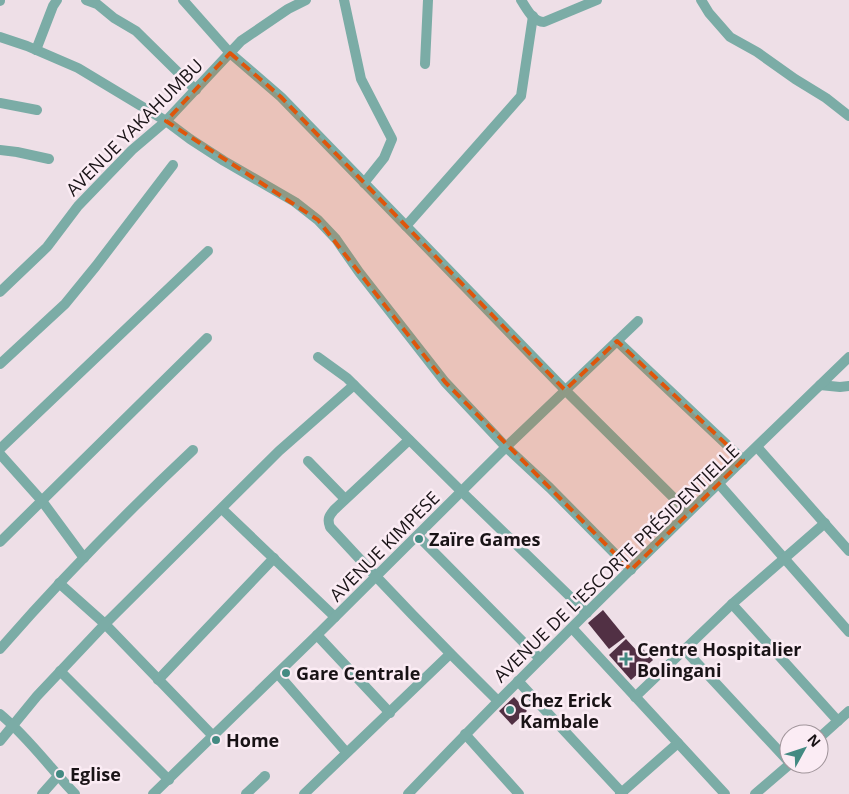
<svg xmlns="http://www.w3.org/2000/svg" width="849" height="794" viewBox="0 0 849 794" font-family="'Open Sans',sans-serif">
<style>
.building{fill:#513044}
.lines{fill:none;stroke-linecap:round;stroke-linejoin:round}
.minor{stroke:#7baca6;stroke-width:10}
.marked{fill:#de560c;fill-opacity:0.2;stroke:#de560c;stroke-width:4;stroke-dasharray:10 6;stroke-linejoin:round}
.poi-dot{fill:#438a82;stroke:#fbecf4;stroke-width:2}
.labels{text-anchor:middle;dominant-baseline:central;stroke-width:5;stroke-linejoin:round;paint-order:stroke}
.street-label{font-size:18px;fill:#191316;stroke:#fbecf4}
.poi-label{font-size:18px;font-weight:bold;fill:#191316;stroke:#fbecf4;text-anchor:start}
</style>
<rect width="100%" height="100%" fill="#eedfe7"/>
<g class="building">
<polygon points="603,610 625,637 609,649 588,623"/>
<polygon points="626,639 638,652 642,648 653,660 631,680 609,655"/>
<polygon points="514,697 527,711 512,725 499,711"/>
</g>
<g class="lines">
<g class="minor">
<polyline points="86,0 97,4 114,18 136,31 196,90"/>
<polyline points="183,0 230,53 281,97 565,390 688,512"/>
<polyline points="344,0 361,79 392,139 384,158 364,183"/>
<path d="M 521,0 C 527,9 533,22 544,22 L 597,0"/>
<polyline points="701,0 709,13 730,37 757,52 795,79 826,98 849,116"/>
<polyline points="0,1 0,0"/>
<polyline points="0,37 27,46 78,68 166,121 190,139 224,161 295,202 318,220 336,239 359,272 445,382 506,447 550,488 631,570"/>
<polyline points="36,50 53,6 57,0"/>
<polyline points="425,64 428,0"/>
<polyline points="0,103 37,110"/>
<polyline points="0,150 17,152 49,159"/>
<polyline points="406,226 521,96 533,16"/>
<polyline points="0,292 47,247 78,206 132,150 166,121 241,41 288,9 306,0"/>
<polyline points="617,341 743,460"/>
<polyline points="318,357 347,378 461,491 587,613"/>
<polyline points="0,364 65,304 96,266 173,165"/>
<polyline points="820,385 840,387 849,386"/>
<path d="M 409,440 L 334,510 C 329,516 327,519 330,527 C 384,586 440,644 498,701"/>
<polyline points="757,447 849,551"/>
<polyline points="0,449 208,251"/>
<polyline points="0,454 42,501 84,558"/>
<polyline points="308,461 345,499"/>
<polyline points="719,484 849,632"/>
<polyline points="222,509 335,617"/>
<polyline points="418,536 540,659"/>
<polyline points="0,542 207,338"/>
<polyline points="59,583 105,624 213,736"/>
<polyline points="732,604 838,721"/>
<polyline points="572,628 725,794"/>
<polyline points="317,635 390,713"/>
<path d="M 0,649 C 61,579 126,513 193,450"/>
<polyline points="684,649 789,762"/>
<polyline points="60,671 169,780"/>
<polyline points="278,674 346,752"/>
<polyline points="158,680 274,558"/>
<polyline points="518,681 623,794"/>
<polyline points="635,697 732,604 825,523"/>
<path d="M 0,714 C 28,737 50,768 75,794"/>
<polyline points="465,734 519,794"/>
<polyline points="819,738 849,711"/>
<polyline points="0,741 37,696 105,624 279,451 354,385"/>
<polyline points="42,794 58,776"/>
<polyline points="153,794 317,635 506,447 638,321"/>
<polyline points="246,794 265,776"/>
<polyline points="304,794 450,654"/>
<path d="M 408,794 C 551,645 700,501 849,357"/>
<polyline points="620,794 678,743"/>
<polyline points="755,794 790,764"/>
</g>
</g>
<path class="marked" d="M 230,53 L 281,97 L 565,390 L 617,341 L 743,460 L 631,570 L 445,382 L 318,220 L 166,121 Z"/>
<g class="poi-dot">
<circle cx="419" cy="539" r="5"/>
<path d="M623.5 651.5h5v5h5v5h-5v5h-5v-5h-5v-5h5z"/>
<circle cx="286" cy="673" r="5"/>
<circle cx="510" cy="710" r="5"/>
<circle cx="216" cy="740" r="5"/>
<circle cx="60" cy="774" r="5"/>
</g>
<g class="labels">
<g class="street-label">
<text transform="translate(134 127) rotate(-45)">AVENUE YAKAHUMBU</text>
<text transform="translate(384 546) rotate(-45)">AVENUE KIMPESE</text>
<text transform="translate(616 563) rotate(-44)">AVENUE DE L'ESCORTE PRÉSIDENTIELLE</text>
</g>
<g class="poi-label">
<text x="429" y="539">Zaïre Games</text>
<text x="637" y="649">Centre Hospitalier<tspan x="637" dy="21">Bolingani</tspan></text>
<text x="296" y="673">Gare Centrale</text>
<text x="520" y="700">Chez Erick<tspan x="520" dy="21">Kambale</tspan></text>
<text x="226" y="740">Home</text>
<text x="70" y="774">Eglise</text>
</g>
</g>
<g transform="translate(804 749) rotate(50)"><circle r="24" fill="#fbecf4" stroke="#a1959b"/>
<path d="M0-4L9 19L0 12L-9 19Z" fill="#438a82"/>
<text y="-8" font-size="14" font-weight="bold" text-anchor="middle" fill="#191316">N</text>
</g>
</svg>
